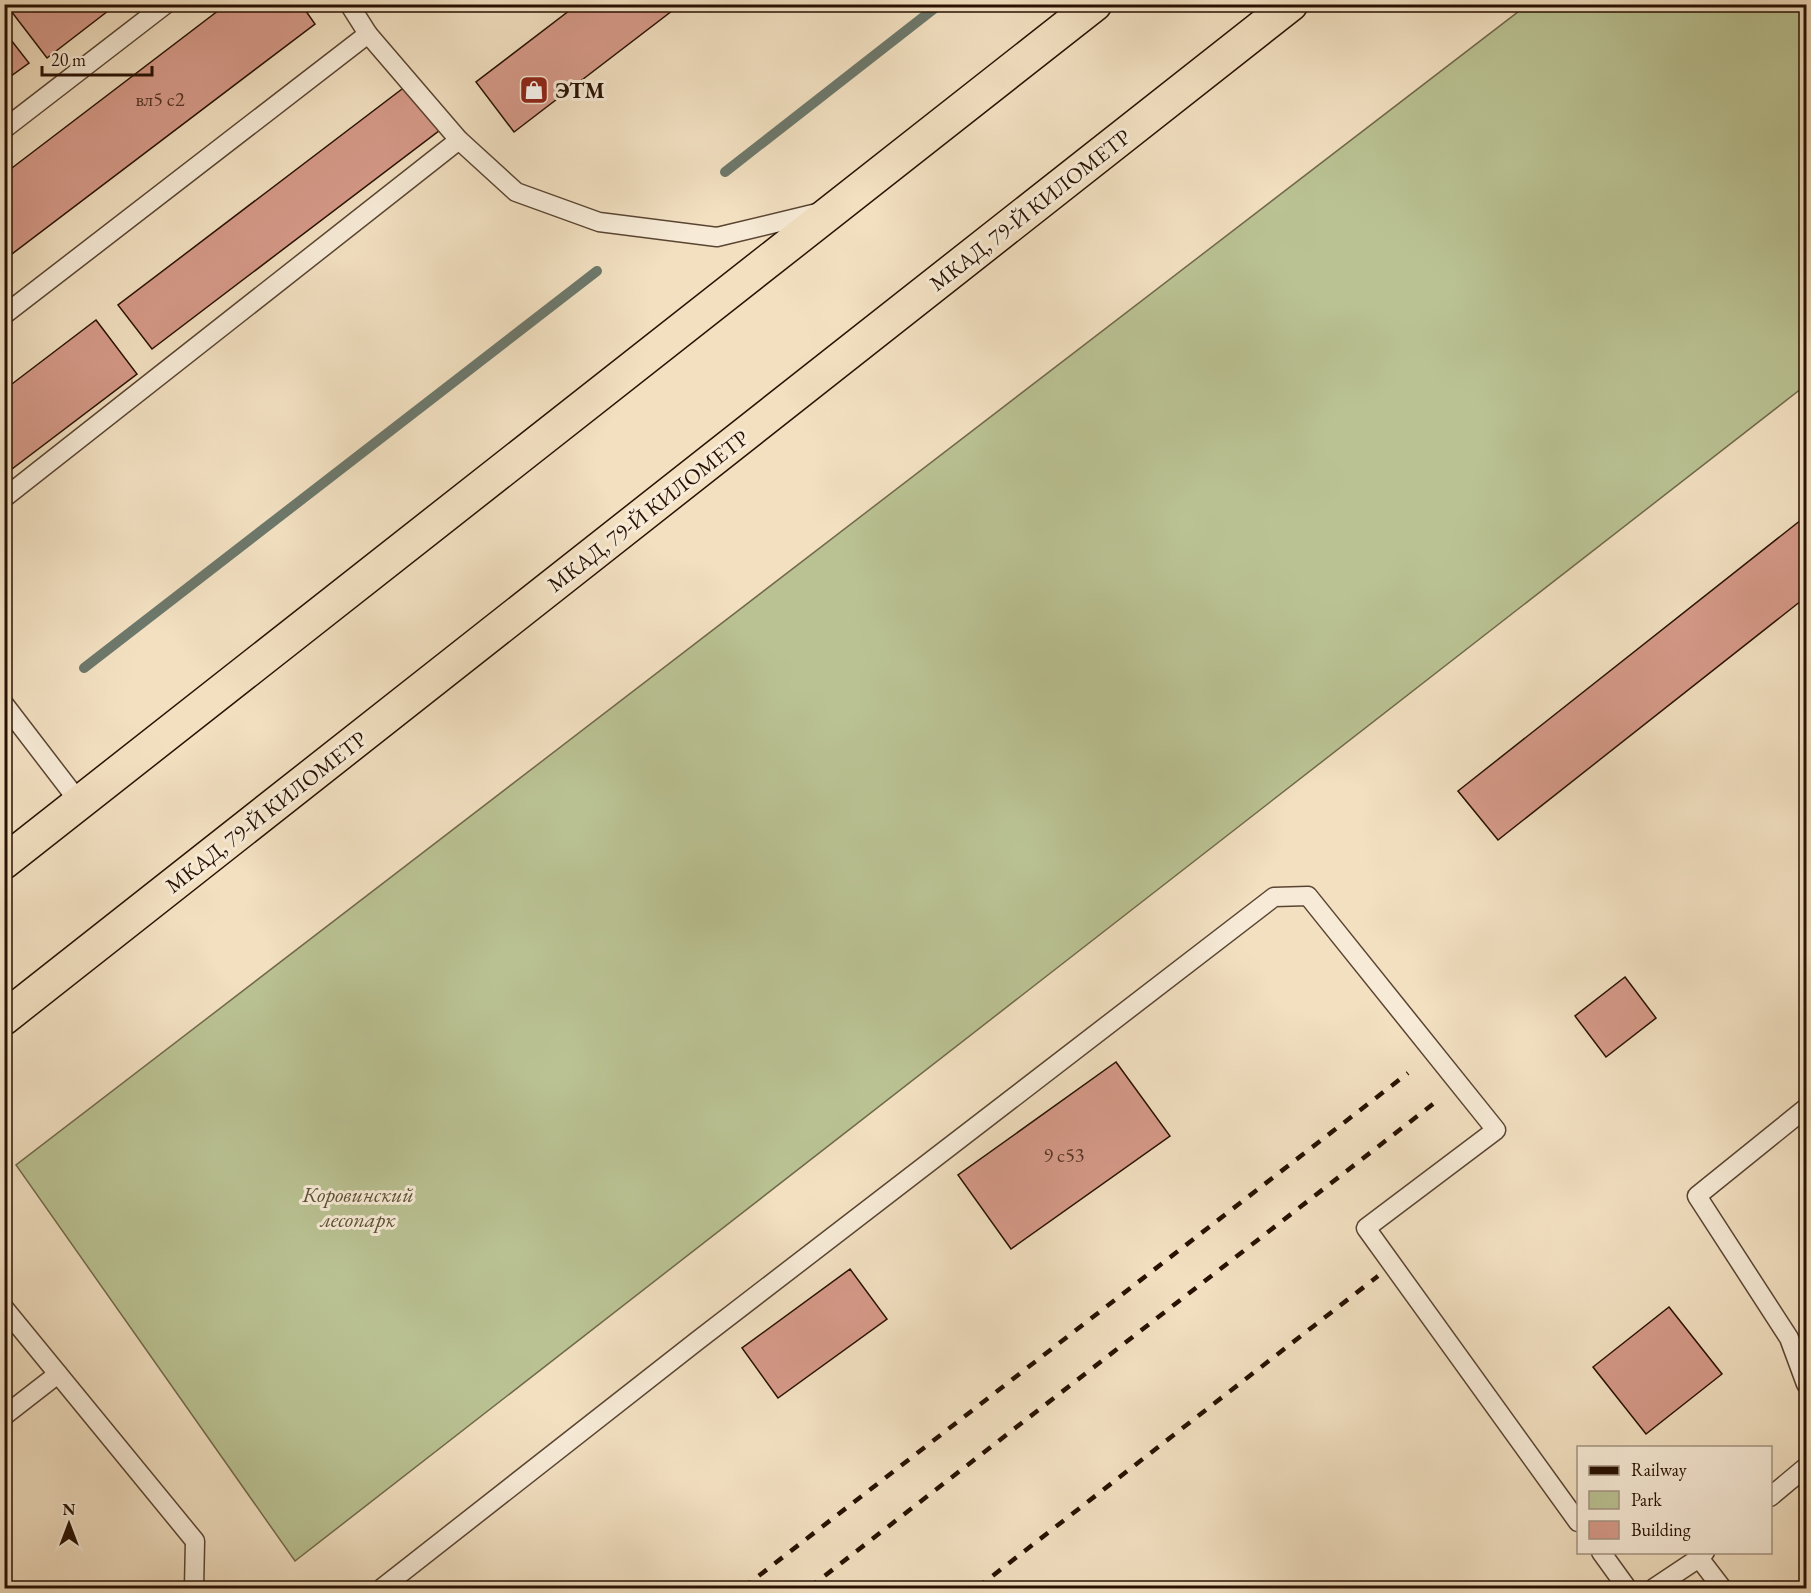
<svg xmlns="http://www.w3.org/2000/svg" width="1811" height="1593" viewBox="0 0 1811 1593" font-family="'EB Garamond',serif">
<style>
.green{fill:#bac293;stroke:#716a4a;stroke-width:1.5}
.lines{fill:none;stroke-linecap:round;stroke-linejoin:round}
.stream{stroke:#6d786b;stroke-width:10}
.building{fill:#d69a89;stroke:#281102;stroke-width:1.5}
.lane-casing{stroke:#5a4532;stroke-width:21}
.highway-casing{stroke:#281102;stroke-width:36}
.lane{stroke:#f7ebd7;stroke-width:18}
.highway{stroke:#f2e0c1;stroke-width:33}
.rail{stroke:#281102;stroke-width:4.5;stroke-dasharray:10 10;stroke-linecap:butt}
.labels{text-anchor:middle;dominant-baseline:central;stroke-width:6;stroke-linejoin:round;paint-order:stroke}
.number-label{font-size:20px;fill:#543324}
.poi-label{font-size:22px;font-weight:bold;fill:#281102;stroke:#f7ebd7;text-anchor:start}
.street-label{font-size:22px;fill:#281102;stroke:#f7ebd7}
.park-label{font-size:22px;font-style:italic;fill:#5b4f35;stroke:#f7ebd7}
</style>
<rect width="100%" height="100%" fill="#f2e0c1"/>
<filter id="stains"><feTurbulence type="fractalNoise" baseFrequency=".00333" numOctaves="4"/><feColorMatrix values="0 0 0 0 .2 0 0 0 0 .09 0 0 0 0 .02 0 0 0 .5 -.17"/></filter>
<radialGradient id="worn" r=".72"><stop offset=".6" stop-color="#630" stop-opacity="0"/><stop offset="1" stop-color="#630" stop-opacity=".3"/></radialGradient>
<polygon class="green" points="1527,5 1806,5 1806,385 295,1561 16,1165"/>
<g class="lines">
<g class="stream">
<polyline points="725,172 940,4"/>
<polyline points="84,668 597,271"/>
</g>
</g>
<g class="building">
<polygon points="11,4 117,4 47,58 8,7"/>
<polygon points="227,4 301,4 315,24 4,260 4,174"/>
<polygon points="578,4 681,4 514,132 476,82"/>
<polygon points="4,31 29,63 4,81"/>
<polygon points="406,86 440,130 152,349 118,305"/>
<polygon points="96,320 137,374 4,475 4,390"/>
<polygon points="1806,516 1806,597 1498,840 1458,791"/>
<polygon points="1625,977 1656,1018 1606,1057 1575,1016"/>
<polygon points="1116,1062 1170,1136 1011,1249 958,1175"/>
<polygon points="850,1269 887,1319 778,1398 742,1348"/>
<polygon points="1669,1307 1722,1374 1646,1434 1593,1367"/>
</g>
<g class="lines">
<g class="lane-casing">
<g id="lane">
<polyline points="349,4 368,34 459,140 516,192 599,222 717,237 821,212"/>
<polyline points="4,129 166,4"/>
<polyline points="4,315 368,34"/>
<polyline points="4,498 459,140"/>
<polyline points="4,704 80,803"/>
<polyline points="1806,1108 1697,1196 1789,1338 1806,1384"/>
<polyline points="4,1308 195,1541 194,1588"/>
<polyline points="4,1416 58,1374"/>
<polyline points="1770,1497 1806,1467"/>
<polyline points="1601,1552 1627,1588"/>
<polyline points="1705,1552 1699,1558 1722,1588"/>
<polyline points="382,1588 697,1341 1274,897 1308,896 1496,1130 1366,1228 1578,1522"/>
<polyline points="1654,1588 1699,1558"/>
</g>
</g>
<g class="highway-casing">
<g id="highway">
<polyline points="4,862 1095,4"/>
<polyline points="4,1018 1291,4"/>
</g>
</g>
<use href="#lane" class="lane"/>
<use href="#highway" class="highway"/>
<g class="rail">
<polyline points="743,1588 1408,1073"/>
<polyline points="809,1588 1433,1104"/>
<polyline points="977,1588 1378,1276"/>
</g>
</g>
<defs>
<g id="shop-square" transform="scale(1.5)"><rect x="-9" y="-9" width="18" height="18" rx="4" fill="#8f2418" stroke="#f7ebd7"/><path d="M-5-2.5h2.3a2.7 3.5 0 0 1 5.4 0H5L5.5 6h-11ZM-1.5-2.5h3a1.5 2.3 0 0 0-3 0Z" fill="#fff"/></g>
</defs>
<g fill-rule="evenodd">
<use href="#shop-square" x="534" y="90"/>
</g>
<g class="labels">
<g class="number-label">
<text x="160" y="99">вл5 с2</text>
<text x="1064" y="1155">9 с53</text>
</g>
<g class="poi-label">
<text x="555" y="90">ЭТМ</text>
</g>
<g class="street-label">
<text transform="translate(1030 210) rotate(-38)">МКАД, 79-Й КИЛОМЕТР</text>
<text transform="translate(648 511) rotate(-38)">МКАД, 79-Й КИЛОМЕТР</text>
<text transform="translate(266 812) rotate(-38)">МКАД, 79-Й КИЛОМЕТР</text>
</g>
<g class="park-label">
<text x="358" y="1194">Коровинский<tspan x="358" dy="25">лесопарк</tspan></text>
</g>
</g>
<rect width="1811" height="1593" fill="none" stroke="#f2e0c1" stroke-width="24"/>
<rect x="6" y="6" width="1799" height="1581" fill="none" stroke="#281102" stroke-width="3"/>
<rect x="12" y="12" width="1787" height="1569" fill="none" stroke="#281102" stroke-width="1.5"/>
<rect x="1577" y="1446" width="195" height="108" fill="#f7ebd7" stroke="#a49482" stroke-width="1.5"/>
<rect x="1589" y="1466" width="30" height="9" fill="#281102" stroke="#a49482" stroke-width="1.5"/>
<text x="1631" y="1476" font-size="18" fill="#281102">Railway</text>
<rect x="1589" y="1491" width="30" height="18" fill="#bac293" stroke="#a49482" stroke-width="1.5"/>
<text x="1631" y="1506" font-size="18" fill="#281102">Park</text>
<rect x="1589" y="1521" width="30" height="18" fill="#d69a89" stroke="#a49482" stroke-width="1.5"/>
<text x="1631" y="1536" font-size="18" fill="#281102">Building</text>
<g transform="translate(69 1524)" stroke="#f7ebd7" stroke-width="4.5" paint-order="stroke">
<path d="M0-4.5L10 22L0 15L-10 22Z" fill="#281102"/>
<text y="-9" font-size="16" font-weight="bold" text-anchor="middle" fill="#281102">N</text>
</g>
<path d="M42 66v9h110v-9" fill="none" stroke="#281102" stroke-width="3"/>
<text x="51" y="66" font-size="18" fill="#281102" stroke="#f7ebd7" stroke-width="4.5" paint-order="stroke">20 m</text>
<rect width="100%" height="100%" filter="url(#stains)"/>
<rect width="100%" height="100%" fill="url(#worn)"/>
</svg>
